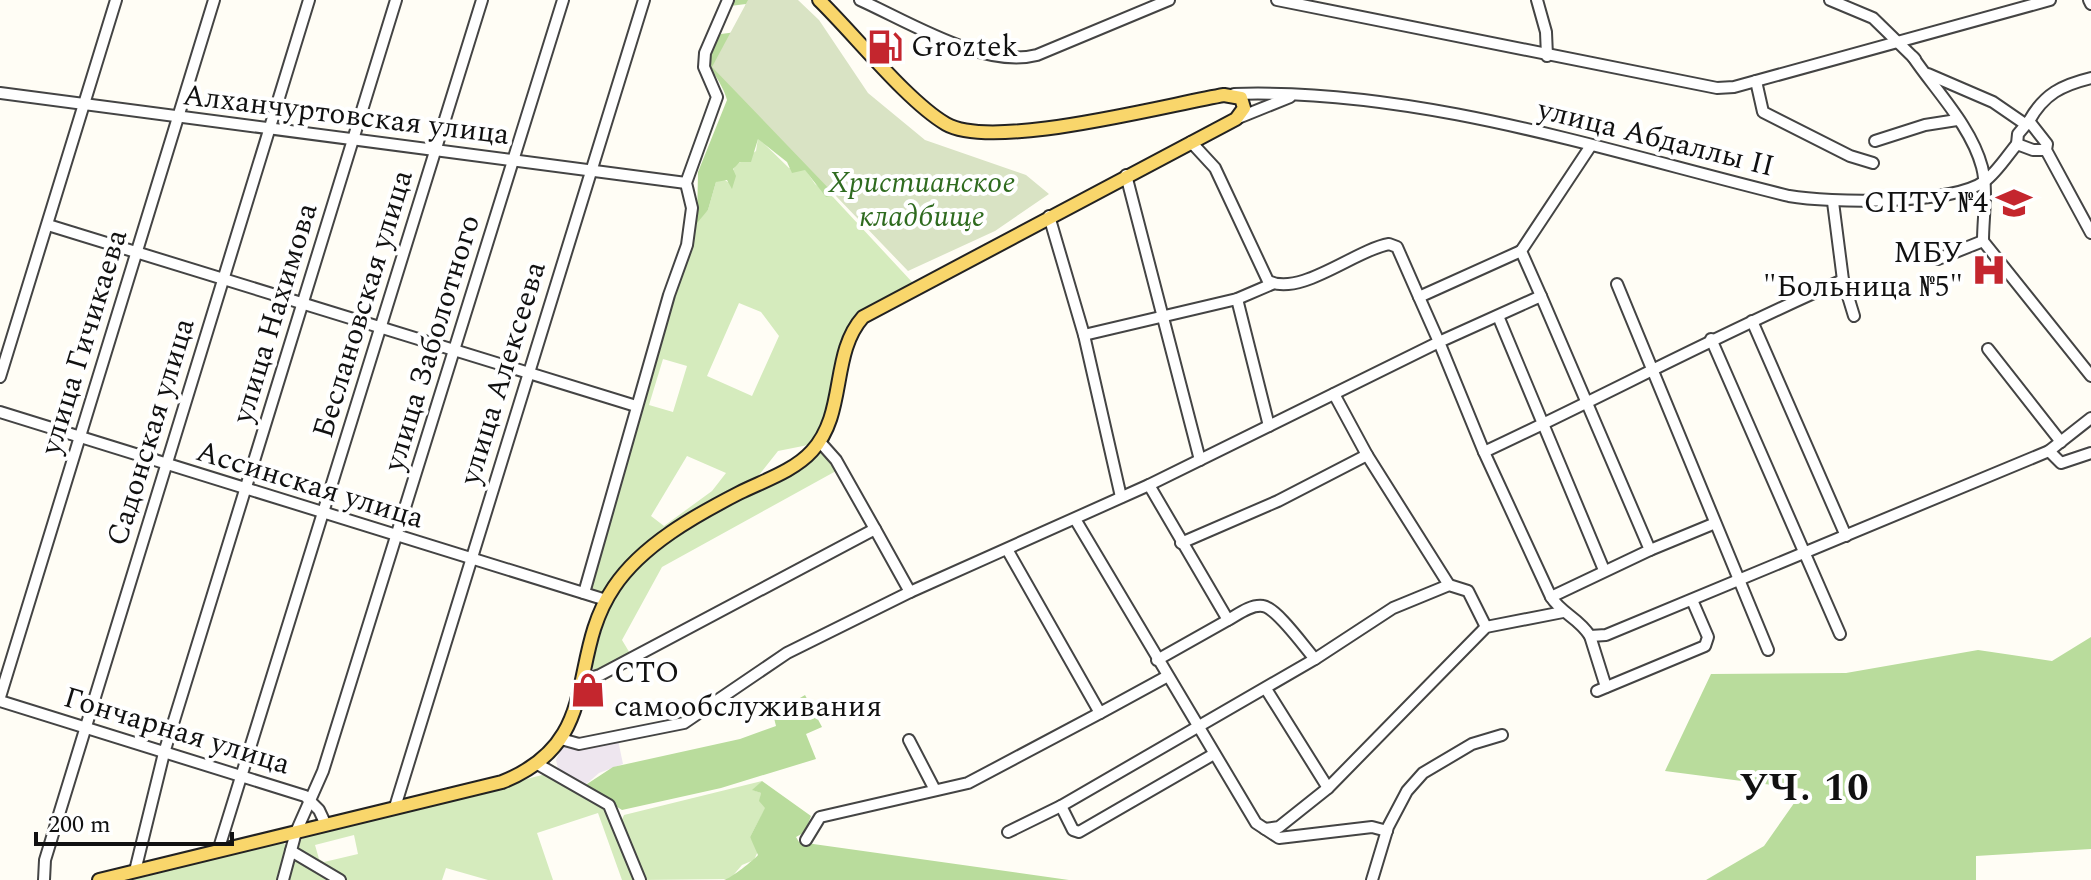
<svg xmlns="http://www.w3.org/2000/svg" width="2091" height="880" viewBox="0 0 2091 880" font-family="Spectral,serif">
<style>
.industrial{fill:#eee6ef}
.green{fill:#d5ebbd;fill-rule:evenodd}
.forest{fill:#b9dc9c}
.cemetery{fill:#d9e3c4}
.lines{fill:none;stroke-linecap:round;stroke-linejoin:round}
.minor-casing{stroke:#444;stroke-width:14}
.major-casing{stroke:#222;stroke-width:16}
.minor{stroke:#fff;stroke-width:10}
.major{stroke:#f9d66b;stroke-width:12}
.labels{text-anchor:middle;dominant-baseline:central;stroke-width:8;stroke-linejoin:round;paint-order:stroke}
.poi-label{font-size:30px;fill:#111;stroke:#fff;text-anchor:start}
.street-label{font-size:30px;fill:#111;stroke:#fff}
.park-label{font-size:30px;font-style:italic;fill:#2f6b1f;stroke:#fff}
.district-label{font-size:38px;font-weight:bold;letter-spacing:2px;fill:#111;stroke:#fff}
</style>
<rect width="100%" height="100%" fill="#fffdf5"/>
<polygon class="industrial" points="618,740 623,764 599,773 584,786 559,773 556,760 563,744"/>
<g class="green">
<path d="M 758,138 L 789,168 L 805,169 L 815,184 L 833,197 L 913,283 L 863,309 L 845,331 L 832,403 L 813,444 L 778,451 L 755,480 L 721,497 L 604,593 L 597,593 L 590,585 L 635,421 L 693,241 L 695,222 L 708,210 L 716,182 L 721,178 L 728,182 L 735,166 L 756,151 ZM 739,303 L 761,312 L 779,336 L 752,396 L 707,376 ZM 663,359 L 687,366 L 673,412 L 649,405 ZM 687,456 L 726,473 L 712,491 L 664,526 L 651,516 Z"/>
<path d="M 819,452 L 828,456 L 836,471 L 662,567 L 622,640 L 631,655 L 599,671 L 593,669 C 592,657 598,645 601,633 C 628,530 741,507 819,452 Z"/>
<path d="M 546,774 L 606,807 L 638,880 L 622,880 L 598,813 L 537,833 L 553,880 L 488,880 L 446,868 L 442,880 L 347,880 L 298,850 L 298,842 L 306,836 ZM 354,835 L 358,854 L 324,862 L 319,859 L 315,845 Z"/>
<polygon points="762,781 753,790 761,793 760,801 766,807 750,837 758,851 754,860 742,865 730,879 642,880 621,822 624,815"/>
<polygon points="281,841 288,847 279,880 133,880 132,876"/>
<polygon points="296,859 336,880 287,880"/>
</g>
<g class="forest">
<path d="M 730,0 L 797,0 L 838,194 L 826,197 L 805,170 L 792,173 L 787,162 L 758,139 L 751,162 L 740,162 L 733,169 L 736,176 L 732,189 L 727,180 L 716,182 L 708,210 L 697,223 L 698,172 L 727,100 C 720,73 695,64 721,34 L 736,32 L 746,4 L 730,6 Z"/>
<polygon points="2091,637 2091,849 1976,856 1976,880 1706,880 1764,846 1804,789 1665,771 1711,674 1846,673 1978,650 2052,661"/>
<polygon points="805,695 822,727 806,734 816,759 721,788 622,810 584,786 613,767 740,739 776,726 773,714"/>
<path d="M 762,781 L 811,816 L 805,832 L 796,837 L 799,842 L 1069,880 L 724,880 C 730,879 755,859 758,855 L 750,837 L 765,808 L 759,801 L 761,793 L 752,790 Z"/>
</g>
<polygon class="cemetery" points="748,0 798,0 819,20 868,93 925,140 1026,175 1049,194 995,231 908,271 712,67"/>
<g class="lines">
<g class="minor-casing">
<g id="minor">
<path d="M 860,0 C 909,22 984,69 1037,55 L 1169,0"/>
<polyline points="1277,0 1717,88 1734,87 2050,0"/>
<polyline points="1537,0 1546,32 1547,56"/>
<polyline points="1830,0 1873,18 1915,59"/>
<polyline points="2089,0 2091,4"/>
<path d="M 1913,57 C 1936,91 1971,126 1982,167 C 1988,190 1983,217 1983,241 L 1938,259"/>
<polyline points="1928,74 1993,102 2025,124"/>
<polyline points="1756,81 1763,112 1850,156 1873,163"/>
<polyline points="0,93 686,183"/>
<path d="M 1234,94 C 1421,88 1609,152 1789,196 C 1829,203 1952,205 1985,181 C 1997,172 2007,156 2017,144 L 2033,150 L 2046,150"/>
<polyline points="1238,118 1290,97"/>
<path d="M 2029,121 C 2044,94 2062,85 2091,78"/>
<polyline points="1875,141 1925,125 1957,120"/>
<path d="M 1191,142 L 1215,168 L 1268,281 C 1301,297 1355,250 1389,244 L 1397,247 L 1419,297"/>
<polyline points="2017,144 2018,134 2029,121 2047,144 2046,150 2091,233"/>
<polyline points="1126,175 1200,460"/>
<polyline points="1833,202 1843,280 1854,316"/>
<polyline points="1049,216 1084,335 1121,497"/>
<polyline points="48,225 636,406"/>
<polyline points="1983,241 2091,376"/>
<polyline points="1617,284 1768,650"/>
<polygon points="1541,296 1650,550 1551,597 1484,452 1439,342"/>
<polyline points="1541,296 1521,251 1590,147"/>
<polyline points="1237,299 1269,426"/>
<polyline points="1498,316 1604,570"/>
<polyline points="1752,321 1846,536"/>
<polyline points="1084,335 1237,299 1272,284"/>
<polyline points="1711,339 1840,634"/>
<polyline points="1988,349 2061,442"/>
<polyline points="0,377 116,0"/>
<polyline points="0,412 606,600"/>
<polyline points="2091,418 2049,451 2061,463 2091,453"/>
<path d="M 1484,452 C 1604,396 1721,333 1843,280"/>
<polyline points="1367,455 1449,585"/>
<path d="M 1149,485 L 1228,620 C 1237,615 1251,604 1263,606 C 1277,608 1305,648 1315,659 L 1393,608 L 1449,585 L 1468,591 L 1486,627"/>
<polyline points="1075,519 1256,823 1279,838 1372,827 1387,831"/>
<polyline points="1181,543 1278,501 1367,455 1334,394"/>
<polyline points="1650,550 1713,524"/>
<polyline points="1008,551 1100,713 1166,677"/>
<polyline points="910,592 1149,485 1439,342 1419,297 1521,251"/>
<polyline points="584,593 669,295 687,245 692,208 686,183 717,97 704,67 705,53 728,0"/>
<path d="M 1551,597 C 1562,614 1579,618 1590,636 L 1606,635 L 2049,451"/>
<polyline points="1590,636 1606,687"/>
<polyline points="1157,660 1228,620"/>
<polyline points="583,680 600,675 875,529 836,460 820,442"/>
<polyline points="1266,689 1328,788"/>
<polyline points="1597,691 1705,646 1708,637 1692,600"/>
<polyline points="0,697 214,0"/>
<polyline points="0,701 305,796 319,810 326,825"/>
<polyline points="561,739 579,744 684,723 787,653 910,592 875,529"/>
<polyline points="909,740 935,790"/>
<polyline points="1214,754 1079,832 1073,830 1061,806 1315,659"/>
<polyline points="539,765 609,805 640,880"/>
<polyline points="395,807 644,0"/>
<polyline points="1265,829 1279,827 1328,788 1486,627 1563,612"/>
<polyline points="1008,832 1061,806"/>
<polyline points="806,840 820,817 968,783 1100,713"/>
<polyline points="218,851 482,0"/>
<polyline points="291,851 340,880"/>
<polyline points="135,871 164,753 396,0"/>
<polyline points="44,880 45,860 309,0"/>
<polyline points="283,880 296,832 323,771 563,0"/>
<polyline points="1372,880 1388,827 1407,791 1423,773 1472,744 1502,735"/>
</g>
</g>
<g class="major-casing">
<path id="major" d="M 99,880 L 502,782 C 605,741 565,659 614,587 C 642,545 696,515 739,493 C 763,481 794,471 812,451 C 847,413 830,354 863,317 L 1236,119 L 1244,108 L 1241,98 L 1224,95 C 1165,105 993,151 946,124 C 907,101 854,34 819,0"/>
</g>
<use href="#minor" class="minor"/>
<use href="#major" class="major"/>
</g>
<defs>
<g id="fuel-bare" transform="scale(2.76)"><path d="M-5.5-6h7V0h2V4h1.3V-2.5L3-4.5l.8-.8L6-3V5H2.5V1h-1V6h-7ZM-4.2-4.7v3.2H.2V-4.7Z" fill="#c4262e" stroke="#fff" stroke-width="2.5" paint-order="stroke"/></g>
<g id="university-bare" transform="scale(2.76)"><path d="M0-5L7-2L0 1L-7-2ZM-4 1L0 2.5L4 1V4Q0 6-4 4Z" fill="#c4262e" stroke="#fff" stroke-width="2.5" paint-order="stroke"/></g>
<g id="hospital-bare" transform="scale(2.76)"><path d="M-5-5h3v3.5h4V-5h3V5h-3V1.5h-4V5h-3Z" fill="#c4262e" stroke="#fff" stroke-width="2.5" paint-order="stroke"/></g>
<g id="shop-bare" transform="scale(2.76)"><path d="M-5-2.5h2.3a2.7 3.5 0 0 1 5.4 0H5L5.5 6h-11ZM-1.5-2.5h3a1.5 2.3 0 0 0-3 0Z" fill="#c4262e" stroke="#fff" stroke-width="2.5" paint-order="stroke"/></g>
</defs>
<g fill-rule="evenodd">
<use href="#fuel-bare" x="885" y="47"/>
<use href="#university-bare" x="2014" y="203"/>
<use href="#hospital-bare" x="1989" y="270"/>
<use href="#shop-bare" x="588" y="690"/>
</g>
<g class="labels">
<g class="poi-label">
<text x="911" y="47">Groztek</text>
<text x="1988" y="203" text-anchor="end">СПТУ №4</text>
<text x="1963" y="253" text-anchor="end">МБУ<tspan x="1963" dy="34">"Больница №5"</tspan></text>
<text x="614" y="673">СТО<tspan x="614" dy="34">самообслуживания</tspan></text>
</g>
<g class="street-label">
<text transform="translate(346 115) rotate(7)">Алханчуртовская улица</text>
<text transform="translate(1656 138) rotate(14)">улица Абдаллы II</text>
<text transform="translate(363 304) rotate(-73)">Беслановская улица</text>
<text transform="translate(275 313) rotate(-73)">улица Нахимова</text>
<text transform="translate(84 342) rotate(-73)">улица Гичикаева</text>
<text transform="translate(432 343) rotate(-73)">улица Заболотного</text>
<text transform="translate(503 373) rotate(-73)">улица Алексеева</text>
<text transform="translate(151 432) rotate(-73)">Садонская улица</text>
<text transform="translate(310 485) rotate(17)">Ассинская улица</text>
<text transform="translate(177 731) rotate(17)">Гончарная улица</text>
</g>
<g class="park-label">
<text x="922" y="183">Христианское<tspan x="922" dy="34">кладбище</tspan></text>
</g>
<g class="district-label">
<text x="1805" y="789">УЧ. 10</text>
</g>
</g>
<path d="M36 832v12h196v-12" fill="none" stroke="#111111" stroke-width="4"/>
<text x="48" y="832" font-size="24" fill="#111111" stroke="#ffffff" stroke-width="6" paint-order="stroke">200 m</text>
</svg>
